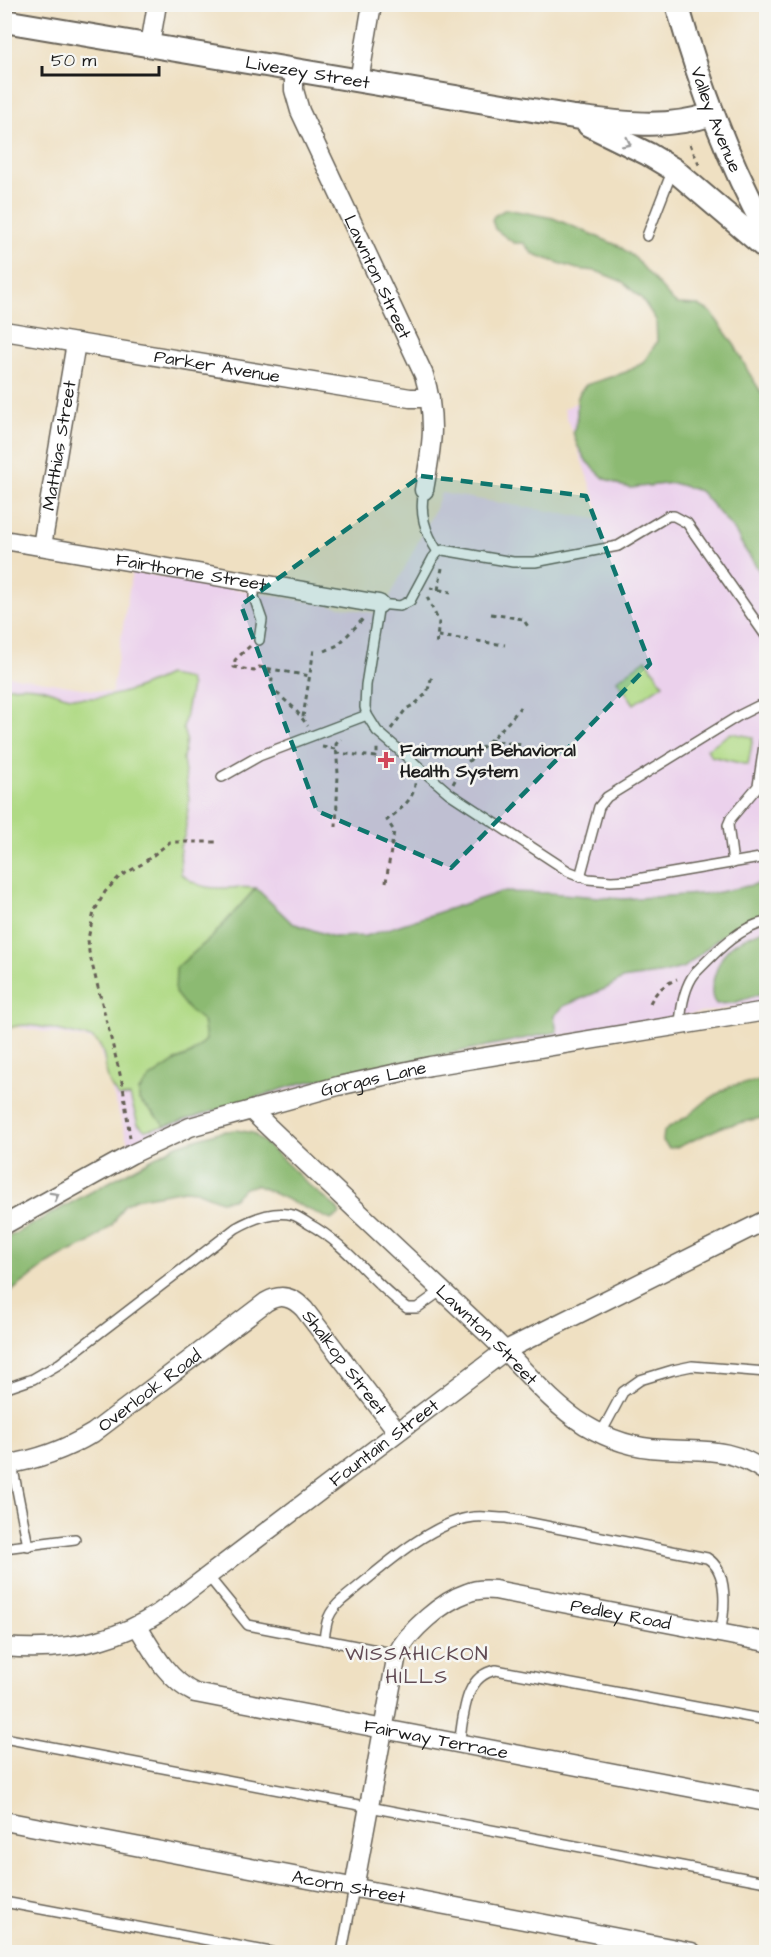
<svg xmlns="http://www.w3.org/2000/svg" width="771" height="1957" viewBox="0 0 771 1957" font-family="'Architects Daughter',sans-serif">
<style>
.built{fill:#ebd1ec}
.green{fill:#b0da85;stroke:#667b50;stroke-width:1.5}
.forest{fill:#8cba72;stroke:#546b47;stroke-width:1.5}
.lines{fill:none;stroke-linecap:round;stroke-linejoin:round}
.service-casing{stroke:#666156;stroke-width:12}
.minor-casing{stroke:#666156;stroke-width:21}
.tertiary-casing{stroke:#666156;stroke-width:26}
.path{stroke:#666156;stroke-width:3;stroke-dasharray:4.5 4.5;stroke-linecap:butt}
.service{stroke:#fff;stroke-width:9}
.minor{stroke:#fff;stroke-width:18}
.tertiary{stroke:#fff;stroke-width:22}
.oneway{stroke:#999}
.marked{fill:#0f766e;fill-opacity:0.2;stroke:#0f766e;stroke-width:4.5;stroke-dasharray:12 8;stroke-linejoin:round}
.poi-dot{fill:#d1495b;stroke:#f6f6f2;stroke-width:2}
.labels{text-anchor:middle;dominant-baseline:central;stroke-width:5;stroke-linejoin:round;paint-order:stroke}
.street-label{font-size:18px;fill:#1c1c1c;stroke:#f6f6f2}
.poi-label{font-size:18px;font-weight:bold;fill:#1c1c1c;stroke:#f6f6f2;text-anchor:start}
.neighbourhood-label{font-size:20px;letter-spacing:1.5px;fill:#624c55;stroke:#f6f6f2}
</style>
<rect width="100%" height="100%" fill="#f6f6f2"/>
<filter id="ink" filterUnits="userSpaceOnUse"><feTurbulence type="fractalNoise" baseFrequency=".0167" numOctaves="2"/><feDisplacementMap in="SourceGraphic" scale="12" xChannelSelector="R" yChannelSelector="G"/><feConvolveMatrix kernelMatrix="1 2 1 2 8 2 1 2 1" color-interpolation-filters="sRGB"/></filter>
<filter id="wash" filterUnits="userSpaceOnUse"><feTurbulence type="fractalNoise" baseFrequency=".008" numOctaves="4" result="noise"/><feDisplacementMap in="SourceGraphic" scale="24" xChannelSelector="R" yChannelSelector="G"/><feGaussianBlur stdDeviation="1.35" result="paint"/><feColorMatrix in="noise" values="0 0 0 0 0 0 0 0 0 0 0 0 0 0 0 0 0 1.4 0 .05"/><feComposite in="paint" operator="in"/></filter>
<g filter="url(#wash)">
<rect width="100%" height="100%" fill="#efe0c2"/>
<polygon class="built" points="662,358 766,558 766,1002 382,1066 254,1100 129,1147 97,1041 5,1025 4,675 112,693 132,571 381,614 435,509 441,493 602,520 564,409"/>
<g class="green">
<polygon points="646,659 663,684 634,704 617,680"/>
<path d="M 168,675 L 188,679 L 191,686 L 183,729 L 186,739 L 183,759 L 189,800 L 185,834 L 180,847 L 181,874 C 207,896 227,885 256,888 L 212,937 L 176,968 L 187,1008 L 203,1021 L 206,1040 L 191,1054 L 177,1060 L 150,1078 L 139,1091 L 139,1100 L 166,1126 L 145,1130 L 138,1124 L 130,1096 L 118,1097 C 116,1092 112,1089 110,1084 C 102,1068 109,1049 92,1038 C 70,1035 23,1016 5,1031 L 5,689 L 7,687 C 18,686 29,685 40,688 C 51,690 61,696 72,697 C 105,702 139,689 168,675 Z"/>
<polygon points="731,733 753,737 748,765 711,756 707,749"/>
</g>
<g class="forest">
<polygon points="506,209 553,218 619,246 635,258 673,301 677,304 698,305 711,312 735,346 749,373 766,400 766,581 744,548 734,530 700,491 673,483 631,488 622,486 604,478 587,462 577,445 573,432 577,420 577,400 580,392 586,385 626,372 643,363 657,342 656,320 642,299 623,282 596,271 577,269 541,257 532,253 524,243 514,243 495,229 492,220 494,216"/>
<polygon points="766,882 766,916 758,917 720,937 685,967 664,973 622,979 607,988 564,1006 554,1016 557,1032 302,1083 166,1126 139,1100 139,1091 150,1078 177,1060 191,1054 206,1040 203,1021 187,1008 175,993 176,968 212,937 256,888 292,923 334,937 366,936 501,892 549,893 623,899 715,893"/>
<path d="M 766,929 L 766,992 L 734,1003 L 716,1004 C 705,992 719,958 729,948 C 738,939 754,934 766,929 Z"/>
<polygon points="766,1079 766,1117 722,1127 678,1147 669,1148 663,1141 664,1131 667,1128 688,1116 706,1101 730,1086"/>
<polygon points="236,1130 253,1133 279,1156 311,1187 337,1208 340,1214 331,1220 256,1185 245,1188 232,1199 221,1201 196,1191 184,1190 135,1199 124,1205 112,1225 89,1243 65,1254 48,1264 13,1290 5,1294 5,1239 177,1145 219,1132"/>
</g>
</g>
<g filter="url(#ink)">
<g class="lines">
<g class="service-casing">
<g id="service">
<polyline points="647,236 673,169"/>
<path d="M 424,490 C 419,513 425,532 438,552"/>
<polyline points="254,583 254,597 262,620 259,640"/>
<polyline points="766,636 687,523 674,516 668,516 618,546 535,562 513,562 443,550 438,552 433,558 410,601 400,606 379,604 366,685 365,707 367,715 377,731 449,793 568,871 588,879 611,881 631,880 766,857"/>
<polyline points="222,777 259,756 367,715"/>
<polyline points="733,863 728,825 731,818 758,786 766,732"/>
<polyline points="580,877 599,807 607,797 740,715 758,706 766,705"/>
<path d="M 680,1025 C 681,1008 684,987 695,973 C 715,953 737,928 766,922"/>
<path d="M 4,1389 L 33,1379 L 59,1364 L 236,1228 C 252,1219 274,1210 293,1215 C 299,1217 304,1221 309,1224 C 348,1245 372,1283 407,1308 L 417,1308 L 442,1290"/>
<polyline points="601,1433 623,1392 640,1380 673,1370 692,1366 766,1372"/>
<polyline points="12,1464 28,1546"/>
<polyline points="4,1548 75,1539"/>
<polyline points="208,1576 248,1625 397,1654"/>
<path d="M 324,1640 C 326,1622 328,1612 342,1600 C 377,1572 429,1522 474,1517 C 484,1516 496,1518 506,1518 L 707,1558 C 729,1571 725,1611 720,1633"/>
<polyline points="4,1738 766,1882"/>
<path d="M 459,1744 C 464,1717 463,1676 496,1670 L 766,1720"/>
<polyline points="4,1902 271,1952"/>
<polyline points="342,1952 354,1888"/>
</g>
</g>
<g class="minor-casing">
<g id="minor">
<polyline points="150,45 157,4"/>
<path id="s1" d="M 294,70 L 294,90 L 300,111 L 424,375 C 437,419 432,446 424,490"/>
<polyline points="359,81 372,4"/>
<path id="s2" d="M 4,331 L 410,398 L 430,398"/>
<path id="s3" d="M 4,540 L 379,604"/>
<path id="s4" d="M 42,546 L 76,343"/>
<path id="s5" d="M 251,1110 C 330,1186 410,1260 489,1335 C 520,1364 548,1402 585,1425 C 608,1439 636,1448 662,1449 C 705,1452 729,1446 766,1472"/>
<path id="s6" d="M 4,1225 L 132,1154 L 190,1127 L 338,1086 L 430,1066 L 766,1011"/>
<path id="s7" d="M 4,1465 C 37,1460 65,1450 93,1433 L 266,1302 C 281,1293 293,1297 304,1309 L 397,1431"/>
<path id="s8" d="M 138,1627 C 153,1652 168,1680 195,1693 L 766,1802"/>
<path id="s9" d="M 4,1647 C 60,1652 112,1644 159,1613 L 506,1350 L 766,1220"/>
<path id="s10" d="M 4,1821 L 692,1952"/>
<path id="s11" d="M 354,1888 L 397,1654 C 408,1631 443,1601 467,1593 C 476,1589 485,1589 495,1590 L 766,1642"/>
</g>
</g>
<g class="tertiary-casing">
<g id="tertiary">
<path id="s12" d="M 677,4 C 699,82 727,159 766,230"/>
<path id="s13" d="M 4,21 L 574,117 C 624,123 664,130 713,114"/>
<polyline points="589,125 648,154 673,169 766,248"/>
</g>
</g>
<g class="path">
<polyline points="690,144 700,167"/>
<polyline points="430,588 451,592"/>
<polyline points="438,590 442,568"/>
<polyline points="427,597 439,622 436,646"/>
<polyline points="491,614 523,619 529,628"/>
<polyline points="438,636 468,640"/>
<polyline points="477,641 505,645"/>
<polyline points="250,646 235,660 234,667 254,671 259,667 310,676"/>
<polyline points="325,651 338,645 364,618"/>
<polyline points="269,669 272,679 271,688 294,708 308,726"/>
<polyline points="303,717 314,649"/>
<polyline points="391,729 406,709 415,704 427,693 432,676"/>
<polyline points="489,740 522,745"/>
<polyline points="322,747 335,749"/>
<polyline points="336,753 377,757 377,746"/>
<path d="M 453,784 C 469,752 501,736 520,707"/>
<polyline points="336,827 338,774 336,744 341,739"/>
<path d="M 386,882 L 394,831 L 387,820 C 399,811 416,798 415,781"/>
<path d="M 650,1003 C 656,991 665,984 677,979"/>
<polyline points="130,1138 123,1086 89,952 88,939 94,912 105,892 119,877 142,864 170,842 216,842"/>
</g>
<use href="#service" class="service"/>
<use href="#minor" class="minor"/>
<use href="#tertiary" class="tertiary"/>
</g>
<defs><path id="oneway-chevron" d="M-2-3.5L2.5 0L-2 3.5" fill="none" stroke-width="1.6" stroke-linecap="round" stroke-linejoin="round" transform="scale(1.5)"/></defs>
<g class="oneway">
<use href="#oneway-chevron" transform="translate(627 143) rotate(26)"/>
<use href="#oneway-chevron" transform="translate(55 1196) rotate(-29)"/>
</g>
</g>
<path class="marked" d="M 421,476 L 586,496 L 650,664 L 451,868 L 317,811 L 241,605 Z"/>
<path class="poi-dot" d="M383 751h6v6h6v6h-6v6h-6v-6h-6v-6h6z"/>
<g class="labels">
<g class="street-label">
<text stroke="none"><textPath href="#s13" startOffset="308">Livezey Street</textPath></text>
<text stroke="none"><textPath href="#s12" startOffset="122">Valley Avenue</textPath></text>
<text stroke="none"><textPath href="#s1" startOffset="225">Lawnton Street</textPath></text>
<text stroke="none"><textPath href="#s2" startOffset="216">Parker Avenue</textPath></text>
<text stroke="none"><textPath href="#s4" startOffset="102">Matthias Street</textPath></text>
<text stroke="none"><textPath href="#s3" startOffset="190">Fairthorne Street</textPath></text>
<text stroke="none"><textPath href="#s6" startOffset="400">Gorgas Lane</textPath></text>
<text stroke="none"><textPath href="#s5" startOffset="326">Lawnton Street</textPath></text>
<text stroke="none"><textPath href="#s7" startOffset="422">Shalkop Street</textPath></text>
<text stroke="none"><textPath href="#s7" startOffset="166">Overlook Road</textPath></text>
<text stroke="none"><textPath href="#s9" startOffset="444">Fountain Street</textPath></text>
<text stroke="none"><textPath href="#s11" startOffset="489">Pedley Road</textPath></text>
<text stroke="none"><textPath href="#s8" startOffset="334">Fairway Terrace</textPath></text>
<text stroke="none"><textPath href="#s10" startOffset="351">Acorn Street</textPath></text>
</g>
<g class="poi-label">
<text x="400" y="750">Fairmount Behavioral<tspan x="400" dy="21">Health System</tspan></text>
</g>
<g class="neighbourhood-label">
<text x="417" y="1654">WISSAHICKON<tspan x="417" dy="23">HILLS</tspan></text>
</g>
</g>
<rect width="771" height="1957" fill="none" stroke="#f6f6f2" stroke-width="24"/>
<path d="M42 66v9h117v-9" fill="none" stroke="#1c1c1c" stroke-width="3"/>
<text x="51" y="66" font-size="18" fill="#1c1c1c" stroke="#f6f6f2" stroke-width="4.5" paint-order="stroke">50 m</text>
</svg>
